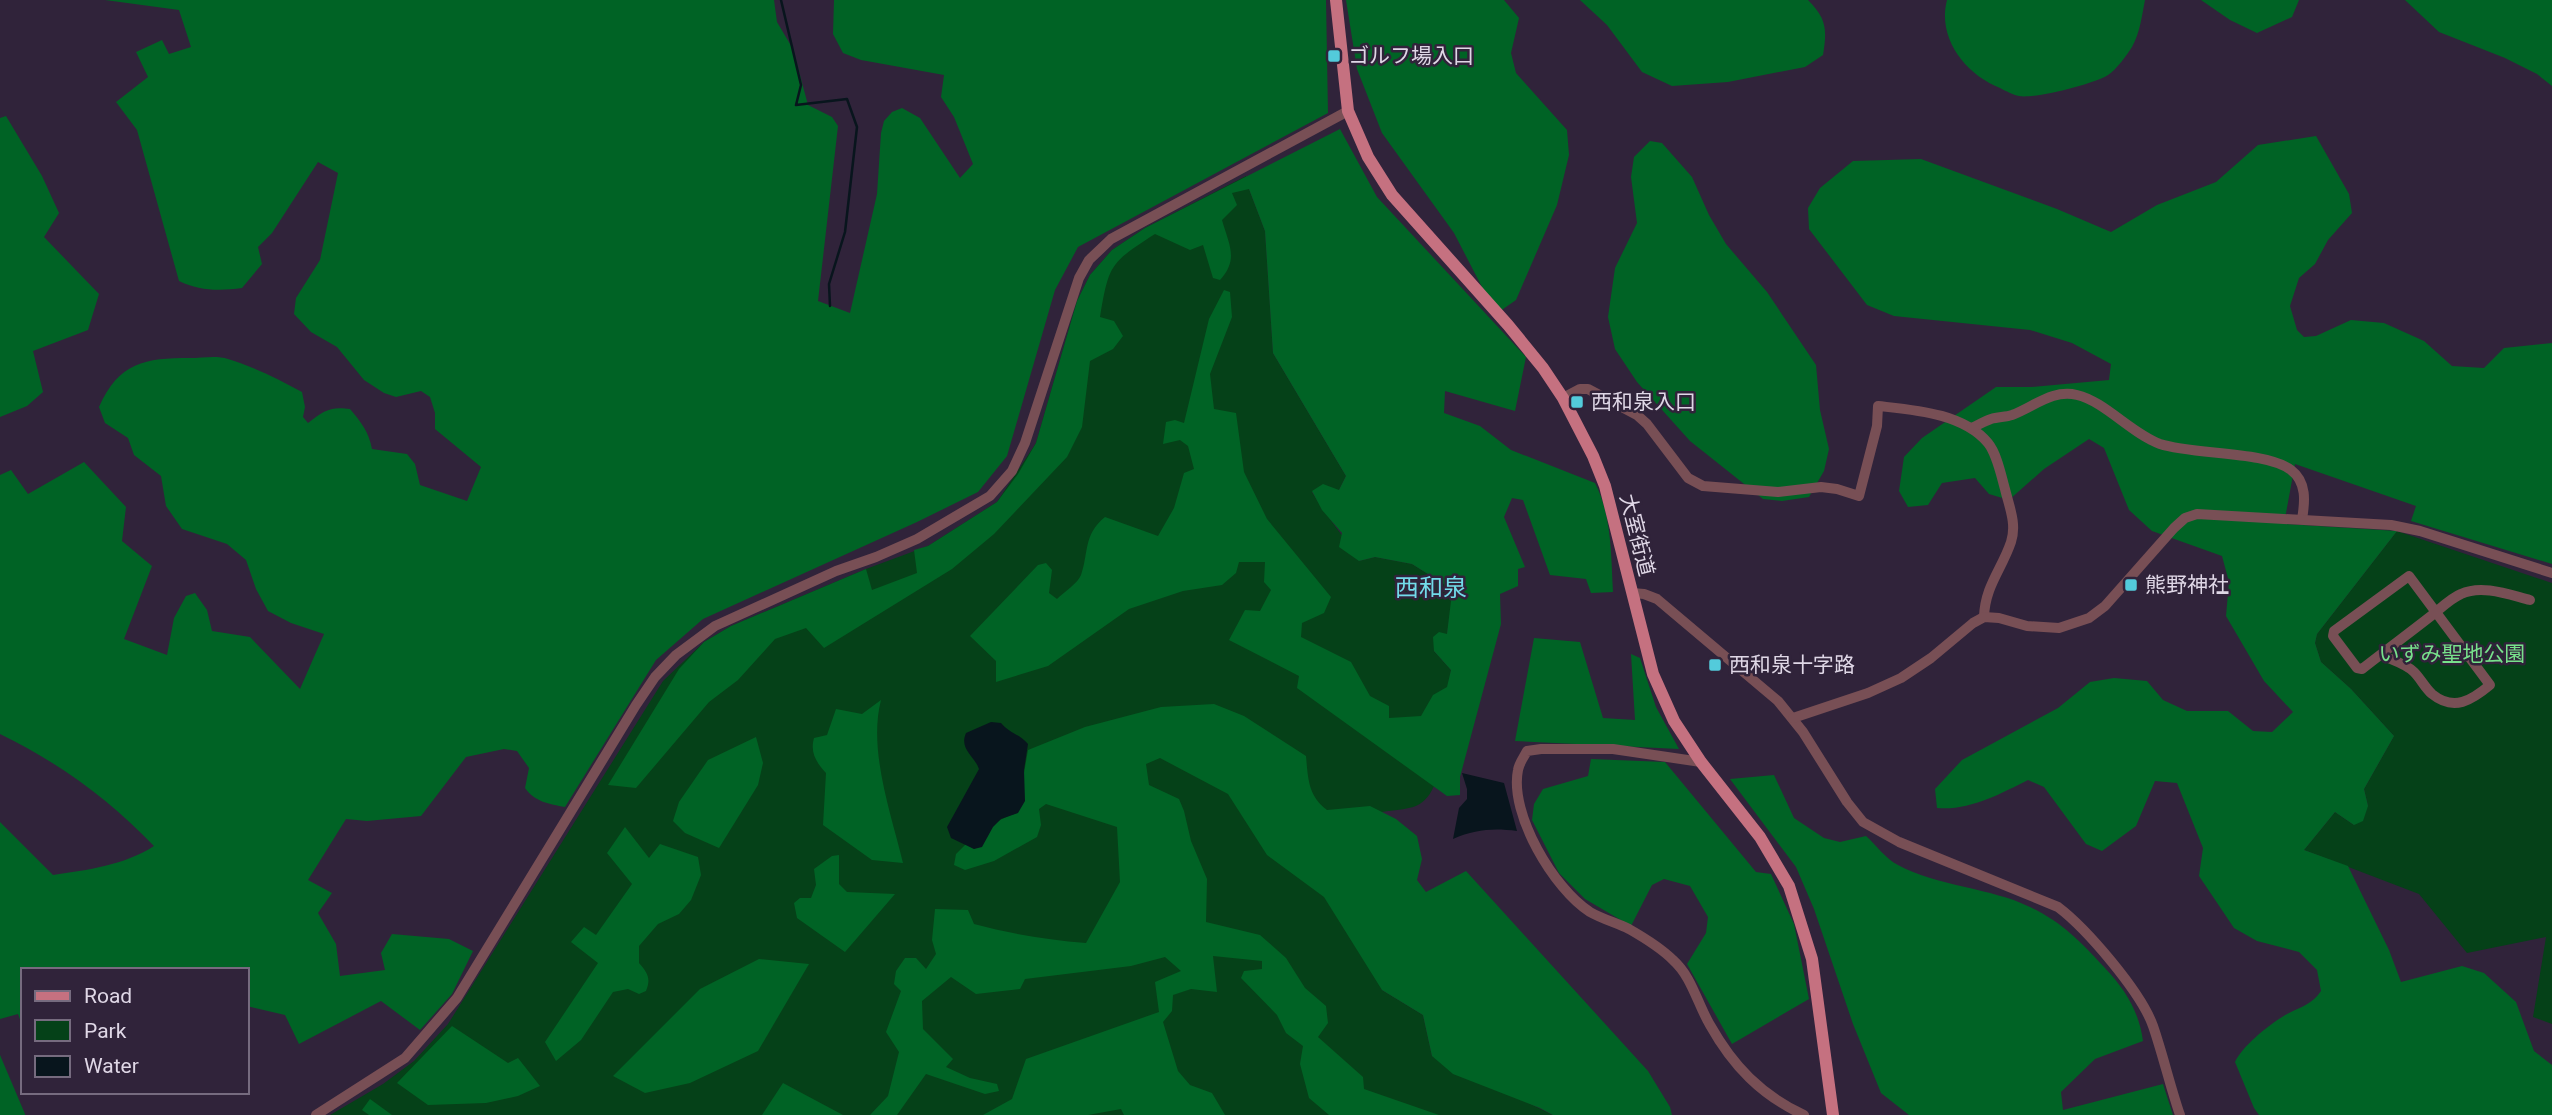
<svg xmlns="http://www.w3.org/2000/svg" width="2552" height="1115" viewBox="0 0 2552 1115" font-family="Roboto,'Noto Sans JP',sans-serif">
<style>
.green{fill:#054118}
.forest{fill:#006325}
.water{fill:#08151d}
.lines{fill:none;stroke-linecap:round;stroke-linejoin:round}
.stream{stroke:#08151d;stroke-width:2.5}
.minor{stroke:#784f55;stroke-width:10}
.major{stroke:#c57180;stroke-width:12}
.poi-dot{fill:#53cbdb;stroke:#30233a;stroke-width:2.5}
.labels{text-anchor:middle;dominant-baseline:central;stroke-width:5;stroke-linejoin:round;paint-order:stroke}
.poi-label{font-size:21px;fill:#dfd7e6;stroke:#30233a;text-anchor:start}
.street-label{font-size:21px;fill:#dfd7e6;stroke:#30233a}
.park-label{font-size:21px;fill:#77e18b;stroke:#30233a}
.quarter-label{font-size:24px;fill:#72dbea;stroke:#30233a}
</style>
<rect width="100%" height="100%" fill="#30233a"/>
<g class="green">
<path d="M 1246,176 L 1249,189 L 1265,231 L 1273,353 L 1346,476 L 1339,490 L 1312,492 C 1326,516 1345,537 1359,561 L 1375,557 L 1412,564 L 1444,584 L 1452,601 L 1447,634 L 1434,651 L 1451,670 L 1434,786 C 1423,811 1407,808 1382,812 L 1382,990 L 1423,1015 L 1432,1056 L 1553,1115 L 330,1115 L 383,1084 L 414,1061 L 448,1024 L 663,681 L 704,642 L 731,626 L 866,569 L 928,546 L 997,502 L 1036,443 L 1077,301 L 1090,275 L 1112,250 L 1145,228 Z"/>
<polygon points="2397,531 2552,583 2552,1024 2533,1017 2546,937 2467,953 2419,894 2304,850 2335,812 2354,825 2368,806 2364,789 2394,736 2351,689 2321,662 2315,643 2317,634"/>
</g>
<g class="forest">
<path d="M 105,0 L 774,0 L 777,22 L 793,49 L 808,105 L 832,117 L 838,126 L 818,301 L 850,313 L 877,194 L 881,133 L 884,121 L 892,112 L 902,108 L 920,118 L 960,178 L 973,164 L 954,117 L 941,97 L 944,75 L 861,60 L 843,53 L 833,34 L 834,0 L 1326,0 L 1328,113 L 1078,247 L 1055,290 L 1007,456 L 978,492 L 917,522 L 703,619 L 656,660 L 565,807 C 549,804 535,802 525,788 L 529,768 L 517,751 L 504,749 L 466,757 L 421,816 L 367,821 L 346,819 L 308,880 L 332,893 L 318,913 L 336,944 L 340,976 L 385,970 L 381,953 L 392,934 L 449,939 L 473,951 L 452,994 L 420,1030 L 381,1001 L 299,1044 L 285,1015 L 247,1006 L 247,970 L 23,970 L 23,1027 L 18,1014 L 0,1019 L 0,822 L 53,875 C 87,870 125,865 154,846 C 110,800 58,762 0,734 L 0,475 L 11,470 L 28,494 L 84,462 L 126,507 L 122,541 L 152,566 L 124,639 L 167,655 L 174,618 L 186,596 L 195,593 L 207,610 L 212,631 L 250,637 L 300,689 L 324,634 L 291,623 L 268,611 L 256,589 L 246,560 L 227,544 L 182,529 L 166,506 L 161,476 L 134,455 L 128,438 L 105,423 L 99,407 C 119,362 145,358 190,358 C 202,358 217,355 228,359 C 254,367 278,379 302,392 L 305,407 L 303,417 L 308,423 C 323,411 330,406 350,409 C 361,422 369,432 372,449 L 407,454 L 415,464 L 420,485 L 467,501 L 481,467 L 435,429 L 435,413 L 430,397 L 421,391 L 396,397 L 384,393 L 364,380 L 337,347 L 311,332 L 294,314 L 296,298 L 320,260 L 338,173 L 318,162 L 272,233 L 258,247 L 262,264 L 242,288 C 220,291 199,291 179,281 L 137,130 L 116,102 L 148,77 L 136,52 L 162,40 L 169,54 L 191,47 L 179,10 Z"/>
<polygon points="1346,0 1504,0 1519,18 1511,53 1516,73 1567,130 1569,155 1557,205 1516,300 1496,314 1454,233 1382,133 1357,69"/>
<path d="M 1580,0 L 1808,0 C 1827,19 1827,30 1823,55 L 1805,67 L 1728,82 L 1672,86 L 1642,72 L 1607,25 Z"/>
<path d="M 1947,0 L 2145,0 C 2142,15 2140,33 2132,47 C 2127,55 2116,70 2108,75 C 2094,84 2035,99 2019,96 C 2013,95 2006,91 2000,88 C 1965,74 1937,38 1947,0 Z"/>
<polygon points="2201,0 2299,0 2292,17 2257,33 2230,20"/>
<polygon points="2405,0 2552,0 2552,86 2537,74 2505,58 2439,32"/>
<polygon points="6,116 42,176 59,213 44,237 99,294 88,330 33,351 43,392 27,406 0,417 0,118"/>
<path d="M 1340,129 L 1377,197 L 1526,357 L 1515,411 L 1445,391 L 1444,413 L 1480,426 L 1511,450 L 1595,483 C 1612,516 1611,556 1613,592 L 1591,593 L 1586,579 L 1550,575 L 1523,500 L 1512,498 L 1504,517 L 1525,567 L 1518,569 L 1518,586 L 1500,594 L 1501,624 L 1460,777 L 1460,795 L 1447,796 L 1297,688 L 1299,676 L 1229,640 L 1245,610 L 1260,611 L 1271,590 L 1264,582 L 1265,562 L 1239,562 L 1236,573 L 1222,585 L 1183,591 L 1129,609 L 1048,666 L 996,682 L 996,661 L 970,636 L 1038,565 L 1046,563 L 1052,570 L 1049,593 L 1057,599 C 1064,592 1078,583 1081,575 C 1089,552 1083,535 1105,517 L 1158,536 L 1174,508 L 1184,473 L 1194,469 L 1188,446 L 1180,440 L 1163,444 L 1166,422 L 1175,420 L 1184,423 L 1209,319 L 1224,290 L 1230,292 L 1232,317 L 1210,374 L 1214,409 L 1236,413 L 1244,472 L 1267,519 L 1331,597 L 1324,613 L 1302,623 L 1301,637 L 1351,662 L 1370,696 L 1389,706 L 1389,718 L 1421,716 L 1433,695 L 1447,687 L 1451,670 L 1434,651 L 1433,637 L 1439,632 L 1447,634 L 1451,601 L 1444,584 L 1412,564 L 1375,557 L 1359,561 L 1339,547 L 1342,533 L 1322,510 L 1312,491 L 1323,484 L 1339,490 L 1346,476 L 1273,353 L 1265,231 L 1249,189 L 1232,193 L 1237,205 L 1222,220 C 1229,245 1239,259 1220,280 L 1213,278 L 1203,245 L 1190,250 L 1155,234 C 1110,263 1109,264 1100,317 L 1114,321 L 1123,336 L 1113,349 L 1090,361 L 1082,427 L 1067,457 L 994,534 L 952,569 L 824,648 L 806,628 L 775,639 L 738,680 L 709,702 L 636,788 L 608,785 L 679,669 L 704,642 L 731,626 L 866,569 L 872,590 L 917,573 L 914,550 L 928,546 L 997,502 L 1018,474 L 1036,443 L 1077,301 L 1090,275 L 1112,250 L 1145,228 Z"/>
<path d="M 2316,136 L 2349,194 L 2352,213 L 2328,240 L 2315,264 L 2299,278 L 2290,306 L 2297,330 L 2304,337 L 2316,336 L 2351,320 L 2384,323 L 2424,341 L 2452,366 L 2484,368 L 2504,348 L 2552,343 L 2552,564 L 2411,521 L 2416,506 L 2295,464 L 2284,524 L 2397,531 L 2317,634 L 2315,643 L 2321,662 L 2351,689 L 2394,736 L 2364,789 L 2368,806 L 2363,821 L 2354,825 L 2335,812 L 2304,850 L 2348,866 L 2389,950 L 2401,982 L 2462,966 L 2484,973 L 2516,1002 L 2534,1051 L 2552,1065 L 2552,1115 L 2259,1115 L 2254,1108 L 2235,1062 C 2243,1045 2272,1022 2289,1013 C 2303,1006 2312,1004 2321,991 L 2317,970 L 2299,952 L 2257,941 L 2234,928 L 2199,876 L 2203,848 L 2177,783 L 2155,781 L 2136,826 L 2102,851 L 2086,844 L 2044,787 L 2028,780 C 2000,794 1969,811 1937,808 L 1935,789 L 1962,760 L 2058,708 L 2090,682 L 2114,678 L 2147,681 L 2163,700 L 2187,711 L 2228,711 L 2253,731 L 2272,732 L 2293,712 L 2264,681 L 2226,616 L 2229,582 L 2222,556 L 2152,531 L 2129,510 L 2104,448 L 2089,439 L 2044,469 L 2009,500 L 1989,494 L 1975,478 L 1942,483 L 1928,505 L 1908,507 L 1899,491 L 1904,457 L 1922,438 L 1996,387 L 2031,387 L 2109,380 L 2111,364 L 2072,343 L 2030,330 L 1894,316 L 1867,305 L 1809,229 L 1808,208 L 1820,188 L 1853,161 L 1921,159 L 2057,209 L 2111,232 L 2157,205 L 2216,182 L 2258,145 Z"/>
<polygon points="1650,141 1662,143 1692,177 1709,215 1726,244 1767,292 1816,365 1820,410 1829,449 1824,471 1809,497 1782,501 1763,499 1690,441 1637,382 1615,349 1608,317 1615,268 1637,223 1631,177 1634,157"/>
<polygon points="1534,638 1580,642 1603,718 1635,720 1631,654 1640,658 1656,707 1679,749 1515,741"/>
<path d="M 881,700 C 868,750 891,813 903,863 L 872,860 L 823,825 L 826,773 C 816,762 810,753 814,738 L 827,735 L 836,709 L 862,714 Z"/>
<path d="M 1214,704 L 1244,716 L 1306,756 C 1308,778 1308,796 1327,810 L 1370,806 L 1396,819 L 1417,836 L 1422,859 L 1417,880 L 1426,892 L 1466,871 L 1648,1071 L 1670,1107 L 1672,1115 L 1553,1115 L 1540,1108 L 1453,1074 L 1432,1056 L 1423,1015 L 1382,990 L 1324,897 L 1267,855 L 1228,794 L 1160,758 L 1146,764 L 1149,785 L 1179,799 L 1184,811 L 1191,841 L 1207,879 L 1206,922 L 1260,935 L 1286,958 L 1305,988 L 1326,1006 L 1328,1023 L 1318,1037 L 1363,1077 L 1364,1089 L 1439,1115 L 1329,1115 L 1309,1098 L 1300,1064 L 1303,1046 L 1286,1033 L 1277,1015 L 1241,978 L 1244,971 L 1262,969 L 1262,961 L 1213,956 L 1217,992 L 1191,989 L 1173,995 L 1172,1011 L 1163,1022 L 1178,1071 L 1190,1085 L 1212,1093 L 1225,1115 L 1124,1115 L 1121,1109 L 1088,1115 L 983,1115 L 1012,1099 L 1026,1059 L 1159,1012 L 1155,982 L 1181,971 L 1165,957 L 1131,966 L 1025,979 L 1020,989 L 976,994 L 951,977 L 922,1001 L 923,1029 L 953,1059 L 946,1067 L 970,1078 L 997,1084 L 999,1091 L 985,1094 L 926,1074 L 897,1115 L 870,1115 L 888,1096 L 899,1052 L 886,1032 L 901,991 L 894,984 L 896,971 L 905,958 L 916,958 L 926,969 L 936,954 L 932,940 L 935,909 L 968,910 L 974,924 C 1011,934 1048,940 1086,943 L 1120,882 L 1117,827 L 1046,804 L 1039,809 L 1041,825 L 1037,837 L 994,861 L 965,870 L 954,865 L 956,854 L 966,844 L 974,849 C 988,842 984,839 992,827 C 999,819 1008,816 1017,813 L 1028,750 L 1085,727 L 1161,707 Z"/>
<polygon points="756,737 763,763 758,785 719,848 685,833 673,821 679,802 708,760"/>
<polygon points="1591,759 1665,762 1756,872 1771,874 1794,924 1809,999 1732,1044 1687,964 1706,933 1708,917 1690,886 1664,879 1652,885 1631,926 1585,899 1559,873 1532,820 1534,804 1543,789 1588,776"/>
<path d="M 1774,775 L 1794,818 L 1824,838 L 1840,842 L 1866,836 C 1876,845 1886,859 1898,865 C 1936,886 1992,888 2030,907 C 2062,922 2081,942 2104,967 C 2125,989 2139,1011 2143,1041 L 2095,1059 L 2061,1092 L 2063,1110 L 2163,1084 L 2173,1115 L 1909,1115 L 1881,1093 L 1853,1024 L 1814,909 L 1796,867 L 1730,779 Z"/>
<path d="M 625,827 L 649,858 L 660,844 L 698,857 L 701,875 L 691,900 L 679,914 L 658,924 L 639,946 L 639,963 C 648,973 651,979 646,991 L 639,994 L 628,989 L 613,992 L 581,1040 L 556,1061 L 545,1042 L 598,963 L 571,942 L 584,927 L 596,935 L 632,884 L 607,853 Z"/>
<polygon points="839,855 839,884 847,892 895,894 845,952 797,918 794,903 800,898 811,898 816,885 814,869 832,856"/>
<polygon points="759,959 809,964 758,1051 690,1083 645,1093 613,1076 700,989"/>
<polygon points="452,1026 508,1063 518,1058 540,1086 518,1096 486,1103 428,1105 397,1083"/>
<polygon points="0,1055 25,1114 25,1115 0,1115"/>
<polygon points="783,1083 843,1115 762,1115"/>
<polygon points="370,1099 392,1115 369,1115 362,1110"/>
</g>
<g class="water">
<path d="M 991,722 L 1001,723 C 1010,734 1020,734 1028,744 L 1024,770 L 1025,801 L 1018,813 L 1001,819 L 993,827 L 982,847 L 974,849 L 951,838 L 947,827 L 979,769 C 974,755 959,749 966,733 Z"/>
<path d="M 1462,773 L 1504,783 L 1517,831 C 1494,828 1476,829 1453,839 L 1459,808 L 1467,799 L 1467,789 Z"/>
</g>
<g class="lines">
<polyline class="stream" points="781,0 801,85 796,105 847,99 857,127 845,232 829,284 830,306"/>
<g class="minor">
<path d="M 1563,398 L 1580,389 L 1588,389 L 1637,415 L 1647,424 L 1688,478 L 1703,486 L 1778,492 L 1821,487 L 1837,489 L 1859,496 L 1877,426 L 1878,406 C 1914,410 1963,413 1988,443 C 1997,454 2001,475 2005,489 C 2009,506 2017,524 2011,542 C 2002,569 1985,586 1984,617"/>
<path d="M 1972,428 C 1978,425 1985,421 1991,419 C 1998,417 2006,417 2012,415 C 2034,407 2052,389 2077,395 C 2104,401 2132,434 2160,444 C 2194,455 2266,451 2291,470 C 2307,482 2305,502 2302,519"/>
<path d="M 1632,593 L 1644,594 L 1657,599 L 1778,701 L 1803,732 L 1847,802 L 1863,822 L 1899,842 L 2058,907 C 2087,929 2141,992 2153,1026 C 2163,1055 2170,1086 2180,1115"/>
<path d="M 2381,655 C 2392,660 2406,664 2414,672 C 2421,679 2425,688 2432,694 C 2454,712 2472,700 2490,685 L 2409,576 L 2334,631 L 2333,636 L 2357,668 L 2362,669 C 2385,651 2408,634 2431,616 C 2440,609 2451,598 2461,594 C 2482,584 2510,595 2530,600"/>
<polyline points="1793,718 1868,693 1901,678 1931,658 1973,623 1984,617 1999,618 2027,626 2059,628 2089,618 2105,606 2174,528 2185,518 2197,514 2391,525 2420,531 2552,573"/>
<path d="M 1701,762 L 1613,749 L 1541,749 L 1527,751 C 1524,757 1519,763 1518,770 C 1509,814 1554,889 1590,912 C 1602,919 1617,923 1629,929 C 1643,937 1661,948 1673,960 C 1692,977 1697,1003 1710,1025 C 1733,1066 1761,1095 1804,1115"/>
<polyline points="316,1115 405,1058 457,998 636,705 655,677 676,655 715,626 836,571 876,557 917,539 990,496 1012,471 1025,443 1079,278 1089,260 1111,239 1348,111"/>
</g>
<polyline class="major" points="1336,0 1348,111 1368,157 1392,195 1508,325 1543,368 1563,398 1593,456 1605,486 1653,674 1674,721 1701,762 1760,837 1789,886 1812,959 1833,1115"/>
</g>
<g class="poi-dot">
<rect x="1327" y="49" width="14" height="14" rx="3.5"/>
<rect x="1570" y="395" width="14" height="14" rx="3.5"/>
<rect x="2124" y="578" width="14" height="14" rx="3.5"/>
<rect x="1708" y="658" width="14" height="14" rx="3.5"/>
</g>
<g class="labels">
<g class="poi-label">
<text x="1348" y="56">ゴルフ場入口</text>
<text x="1591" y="402">西和泉入口</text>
<text x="2145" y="585">熊野神社</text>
<text x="1729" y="665">西和泉十字路</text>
</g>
<g class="street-label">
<text transform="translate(1637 535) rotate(76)">大室街道</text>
</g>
<g class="park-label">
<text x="2452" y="654">いずみ聖地公園</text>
</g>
<g class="quarter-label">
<text x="1431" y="588">西和泉</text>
</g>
</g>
<rect x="21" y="968" width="228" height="126" fill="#30233a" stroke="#766b7f" stroke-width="2"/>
<rect x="35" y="991" width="35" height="10" fill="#c57180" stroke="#766b7f" stroke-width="2"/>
<text x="84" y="1003" font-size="21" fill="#dfd7e6">Road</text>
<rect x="35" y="1020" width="35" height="21" fill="#054118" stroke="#766b7f" stroke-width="2"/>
<text x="84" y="1038" font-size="21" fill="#dfd7e6">Park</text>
<rect x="35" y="1056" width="35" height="21" fill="#08151d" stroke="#766b7f" stroke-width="2"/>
<text x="84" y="1073" font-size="21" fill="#dfd7e6">Water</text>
</svg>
